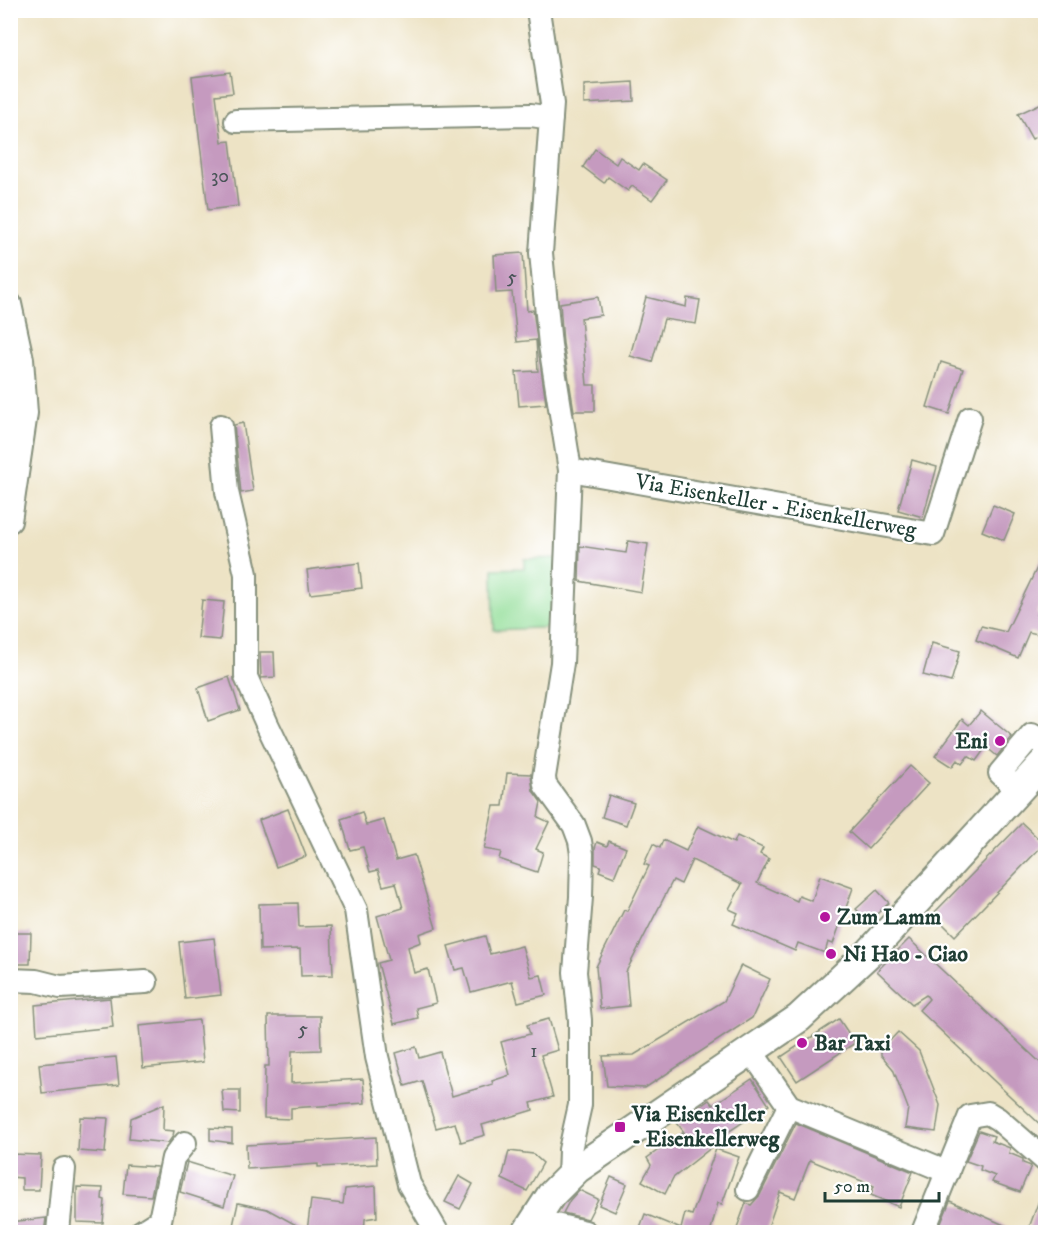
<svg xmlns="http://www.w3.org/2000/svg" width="1056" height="1243" viewBox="0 0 1056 1243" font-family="'IM FELL DW Pica',serif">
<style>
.green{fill:#95df9b;stroke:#5a8e68;stroke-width:1.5}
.building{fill:#c59abf}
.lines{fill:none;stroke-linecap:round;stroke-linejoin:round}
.minor-casing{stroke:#86907c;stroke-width:26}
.major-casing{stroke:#86907c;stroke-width:32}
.minor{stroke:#fff;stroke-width:22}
.major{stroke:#fff;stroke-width:28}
.poi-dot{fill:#b5179e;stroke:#fff;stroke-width:2}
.labels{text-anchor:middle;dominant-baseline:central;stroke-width:4.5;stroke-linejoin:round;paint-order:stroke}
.number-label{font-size:20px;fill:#485457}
.street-label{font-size:22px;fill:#1f3d34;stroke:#fff}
.poi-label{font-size:22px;font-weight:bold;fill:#1f3d34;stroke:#fff;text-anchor:start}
</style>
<rect width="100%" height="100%" fill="#fff"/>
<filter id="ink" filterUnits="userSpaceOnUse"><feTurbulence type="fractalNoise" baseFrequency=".0167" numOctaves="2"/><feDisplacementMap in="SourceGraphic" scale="12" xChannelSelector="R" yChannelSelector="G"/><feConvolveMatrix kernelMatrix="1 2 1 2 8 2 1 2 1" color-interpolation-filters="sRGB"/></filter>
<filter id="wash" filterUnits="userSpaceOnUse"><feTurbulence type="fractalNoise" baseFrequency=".008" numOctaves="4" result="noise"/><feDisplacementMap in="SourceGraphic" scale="24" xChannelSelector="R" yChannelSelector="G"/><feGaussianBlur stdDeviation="1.35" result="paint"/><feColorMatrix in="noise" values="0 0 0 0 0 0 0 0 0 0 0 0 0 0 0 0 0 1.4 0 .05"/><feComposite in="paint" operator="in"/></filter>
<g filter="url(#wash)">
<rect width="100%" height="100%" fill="#ede3c5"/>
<polygon class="green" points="560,558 558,627 494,630 493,569 524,568 524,559"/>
<g id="blocks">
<g class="building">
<polygon points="230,72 233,93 216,95 222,142 230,141 238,206 208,210 192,77"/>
<polygon points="633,82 634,101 584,104 584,85"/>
<polygon points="1046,101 1046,132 1032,139 1018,114"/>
<polygon points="595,149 616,164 620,157 639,170 643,164 667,180 652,200 632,186 628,191 608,177 604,183 583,167"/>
<polygon points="523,253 527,311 533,310 546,404 519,406 516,372 538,371 536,340 517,342 512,292 496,293 494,255"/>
<polygon points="598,297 601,315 581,318 587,385 595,385 595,411 574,411 563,343 560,303"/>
<polygon points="646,297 686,307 687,298 700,300 696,324 664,319 652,362 630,356"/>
<polygon points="941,362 963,369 949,414 927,407"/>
<polygon points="243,423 253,491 241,493 234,425"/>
<polygon points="912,460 937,467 923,517 898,510"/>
<polygon points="993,505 1015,514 1004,540 982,531"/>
<polygon points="628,541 648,544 641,592 579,581 580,546 626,553"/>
<polygon points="1046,549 1046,595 1037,614 1046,616 1046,636 1029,632 1018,658 976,640 981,626 1006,632"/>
<polygon points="359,563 362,588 310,594 307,570"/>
<polygon points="202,600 224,602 220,640 198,638"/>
<polygon points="932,643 960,651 951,682 923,675"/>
<polygon points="260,652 274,652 275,677 261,678"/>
<polygon points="229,677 240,710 208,721 198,688"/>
<polygon points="981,711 1012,737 997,756 986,747 976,761 968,756 962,764 957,760 952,767 935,756 962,719 969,725"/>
<polygon points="910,766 929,783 868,849 849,832"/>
<polygon points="507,773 531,774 533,791 541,802 538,817 549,822 536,849 543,852 537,872 499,859 501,852 484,849 494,806 503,806"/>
<polygon points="609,795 634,803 626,825 602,817"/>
<polygon points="288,809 306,856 276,867 259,820"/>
<polygon points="362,812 366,825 384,820 396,860 414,855 436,928 419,934 421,942 408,947 414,973 428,969 436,1003 416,1008 418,1018 394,1024 378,963 389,960 377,916 403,908 396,883 383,886 378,870 370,872 363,847 350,850 341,819"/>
<polygon points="1022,823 1044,844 955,936 933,914"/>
<polygon points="698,826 734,843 737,836 763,848 760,854 769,859 757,883 797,901 799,896 812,901 820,876 853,888 833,944 828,942 825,953 798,943 795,951 733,924 738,913 729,909 742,884 692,860 681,884 673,880 626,972 629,1006 600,1009 596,967 624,910 627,911 649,866 644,864 653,844 660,848 663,840 686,851"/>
<polygon points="609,841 626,848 614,877 599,871 601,866 595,864 595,848 597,842 607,846"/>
<polygon points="877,890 889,903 868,922 856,909"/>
<polygon points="298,903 299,927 331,926 333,975 301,976 300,949 260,950 259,904"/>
<polygon points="10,933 31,933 30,964 10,964"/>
<polygon points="485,936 490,954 522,946 531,977 541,975 546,995 518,1002 512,981 471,992 464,968 455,970 448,946"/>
<polygon points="214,938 221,995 185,999 179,942"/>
<polygon points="909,939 1046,1068 1046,1130 919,1010 929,999 926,995 912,1004 877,971"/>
<polygon points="741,965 770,979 752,1018 645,1088 607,1086 603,1056 634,1055 724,1001"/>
<polygon points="110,998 113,1027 37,1035 35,1005"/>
<polygon points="268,1016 320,1016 321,1050 292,1051 291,1083 363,1079 365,1103 291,1108 291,1119 264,1118 265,1066 269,1066"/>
<polygon points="549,1019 558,1050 541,1055 553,1097 531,1103 533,1110 482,1125 485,1135 461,1142 455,1123 436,1128 422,1081 405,1086 396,1053 416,1047 419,1058 440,1052 452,1096 493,1084 492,1081 510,1075 501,1042 530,1034 527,1025"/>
<polygon points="839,1019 855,1043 797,1081 781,1057"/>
<polygon points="199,1020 203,1062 143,1068 139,1026"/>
<polygon points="898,1032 919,1051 940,1105 936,1132 905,1128 908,1108 893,1069 881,1055 881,1050"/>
<polygon points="116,1057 119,1085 42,1093 39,1064"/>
<polygon points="752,1079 769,1105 731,1130 710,1147 712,1147 673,1178 665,1194 642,1181 651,1165 647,1158 684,1132 677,1123 709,1100 713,1105"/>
<polygon points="222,1090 240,1090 240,1113 224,1112"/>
<polygon points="164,1104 163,1130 174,1131 173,1136 168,1143 129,1139 131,1118"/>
<polygon points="80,1117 108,1118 105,1153 78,1151"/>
<polygon points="796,1123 913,1172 899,1207 871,1195 874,1186 810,1160 795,1198 780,1192 766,1233 735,1233 746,1203 751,1205 760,1195"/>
<polygon points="210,1128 232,1129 232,1143 210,1140"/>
<polygon points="979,1131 994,1136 992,1141 1010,1148 1009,1153 1023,1159 1023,1163 1031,1166 1020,1192 992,1182 995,1176 980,1170 981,1166 966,1161"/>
<polygon points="376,1137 377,1164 318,1167 318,1164 247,1169 246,1145"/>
<polygon points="716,1149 739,1157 722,1204 718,1203 710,1233 638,1233 645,1214 681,1229 685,1213 692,1215"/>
<polygon points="509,1151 533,1154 543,1163 527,1191 502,1179"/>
<polygon points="10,1154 41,1155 39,1190 22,1190 22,1178 10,1177"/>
<polygon points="187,1162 233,1176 224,1206 180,1192"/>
<polygon points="126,1165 157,1167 151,1196 123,1194"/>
<polygon points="459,1176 473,1184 460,1209 445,1202"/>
<polygon points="611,1177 627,1184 615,1212 599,1205"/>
<polygon points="376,1186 377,1217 365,1219 364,1233 238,1233 232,1230 238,1203 267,1209 307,1231 311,1200 343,1204 345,1189"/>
<polygon points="77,1187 103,1188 102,1199 105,1200 103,1223 77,1222"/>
<polygon points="1044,1187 1046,1233 1027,1233"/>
<polygon points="579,1190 598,1199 588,1219 563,1213 570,1200"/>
<polygon points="950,1201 1022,1233 937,1233"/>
<polygon points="46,1218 44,1233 10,1233 10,1222"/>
</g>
</g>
</g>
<g filter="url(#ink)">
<use href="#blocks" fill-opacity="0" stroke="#86907c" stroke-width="1.5"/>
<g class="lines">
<g class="minor-casing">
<g id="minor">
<polyline points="538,10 552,104 541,253 550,345 570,470 562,663 544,777 545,785 574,825 580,841 582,854 581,897 575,972 580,1020 580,1105 570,1150 569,1177"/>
<polyline points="236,121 531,115 551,118"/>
<polyline points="10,304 22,359 26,413 10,521"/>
<polyline points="221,426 227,492 246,574 246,677 267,724 356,910 377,1057 409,1184 437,1232"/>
<polyline points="570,470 933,534 970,418"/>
<polyline points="1018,790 1000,773 1032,735 1046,746"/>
<polyline points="10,980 36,981 60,987 146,982"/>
<polyline points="751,1051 789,1106 948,1172"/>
<polyline points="748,1189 789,1106"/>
<polyline points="534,1220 585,1232"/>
<polyline points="58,1232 64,1169"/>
<polyline points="141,1232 160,1220 173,1158 185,1143"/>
<polyline points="923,1232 970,1116 988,1113 998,1119 1046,1161"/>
</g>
</g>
<g class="major-casing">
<polyline id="major" points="527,1232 551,1195 577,1169 799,1018 869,953 1046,760"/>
</g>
<use href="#minor" class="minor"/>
<use href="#major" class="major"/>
</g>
</g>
<g class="poi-dot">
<circle cx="1000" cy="741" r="6"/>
<circle cx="825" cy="917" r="6"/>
<circle cx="831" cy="954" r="6"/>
<circle cx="802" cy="1043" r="6"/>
<rect x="614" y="1121" width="12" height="12" rx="3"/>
</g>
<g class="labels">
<g class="number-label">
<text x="220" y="176">30</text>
<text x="512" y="277">5</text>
<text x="303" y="1029">5</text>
<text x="534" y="1051">1</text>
</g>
<g class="street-label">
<text transform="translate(776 506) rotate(10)">Via Eisenkeller - Eisenkellerweg</text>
</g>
<g class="poi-label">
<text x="988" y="741" text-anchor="end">Eni</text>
<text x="837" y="917">Zum Lamm</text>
<text x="843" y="954">Ni Hao - Ciao</text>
<text x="814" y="1043">Bar Taxi</text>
<text x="632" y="1114">Via Eisenkeller<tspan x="632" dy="25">- Eisenkellerweg</tspan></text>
</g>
</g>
<rect width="1056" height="1243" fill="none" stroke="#fff" stroke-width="36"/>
<path d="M825 1192v9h114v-9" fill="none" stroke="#1f3d34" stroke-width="3"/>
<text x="834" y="1192" font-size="18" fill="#1f3d34" stroke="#ffffff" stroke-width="4.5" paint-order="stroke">50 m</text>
</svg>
